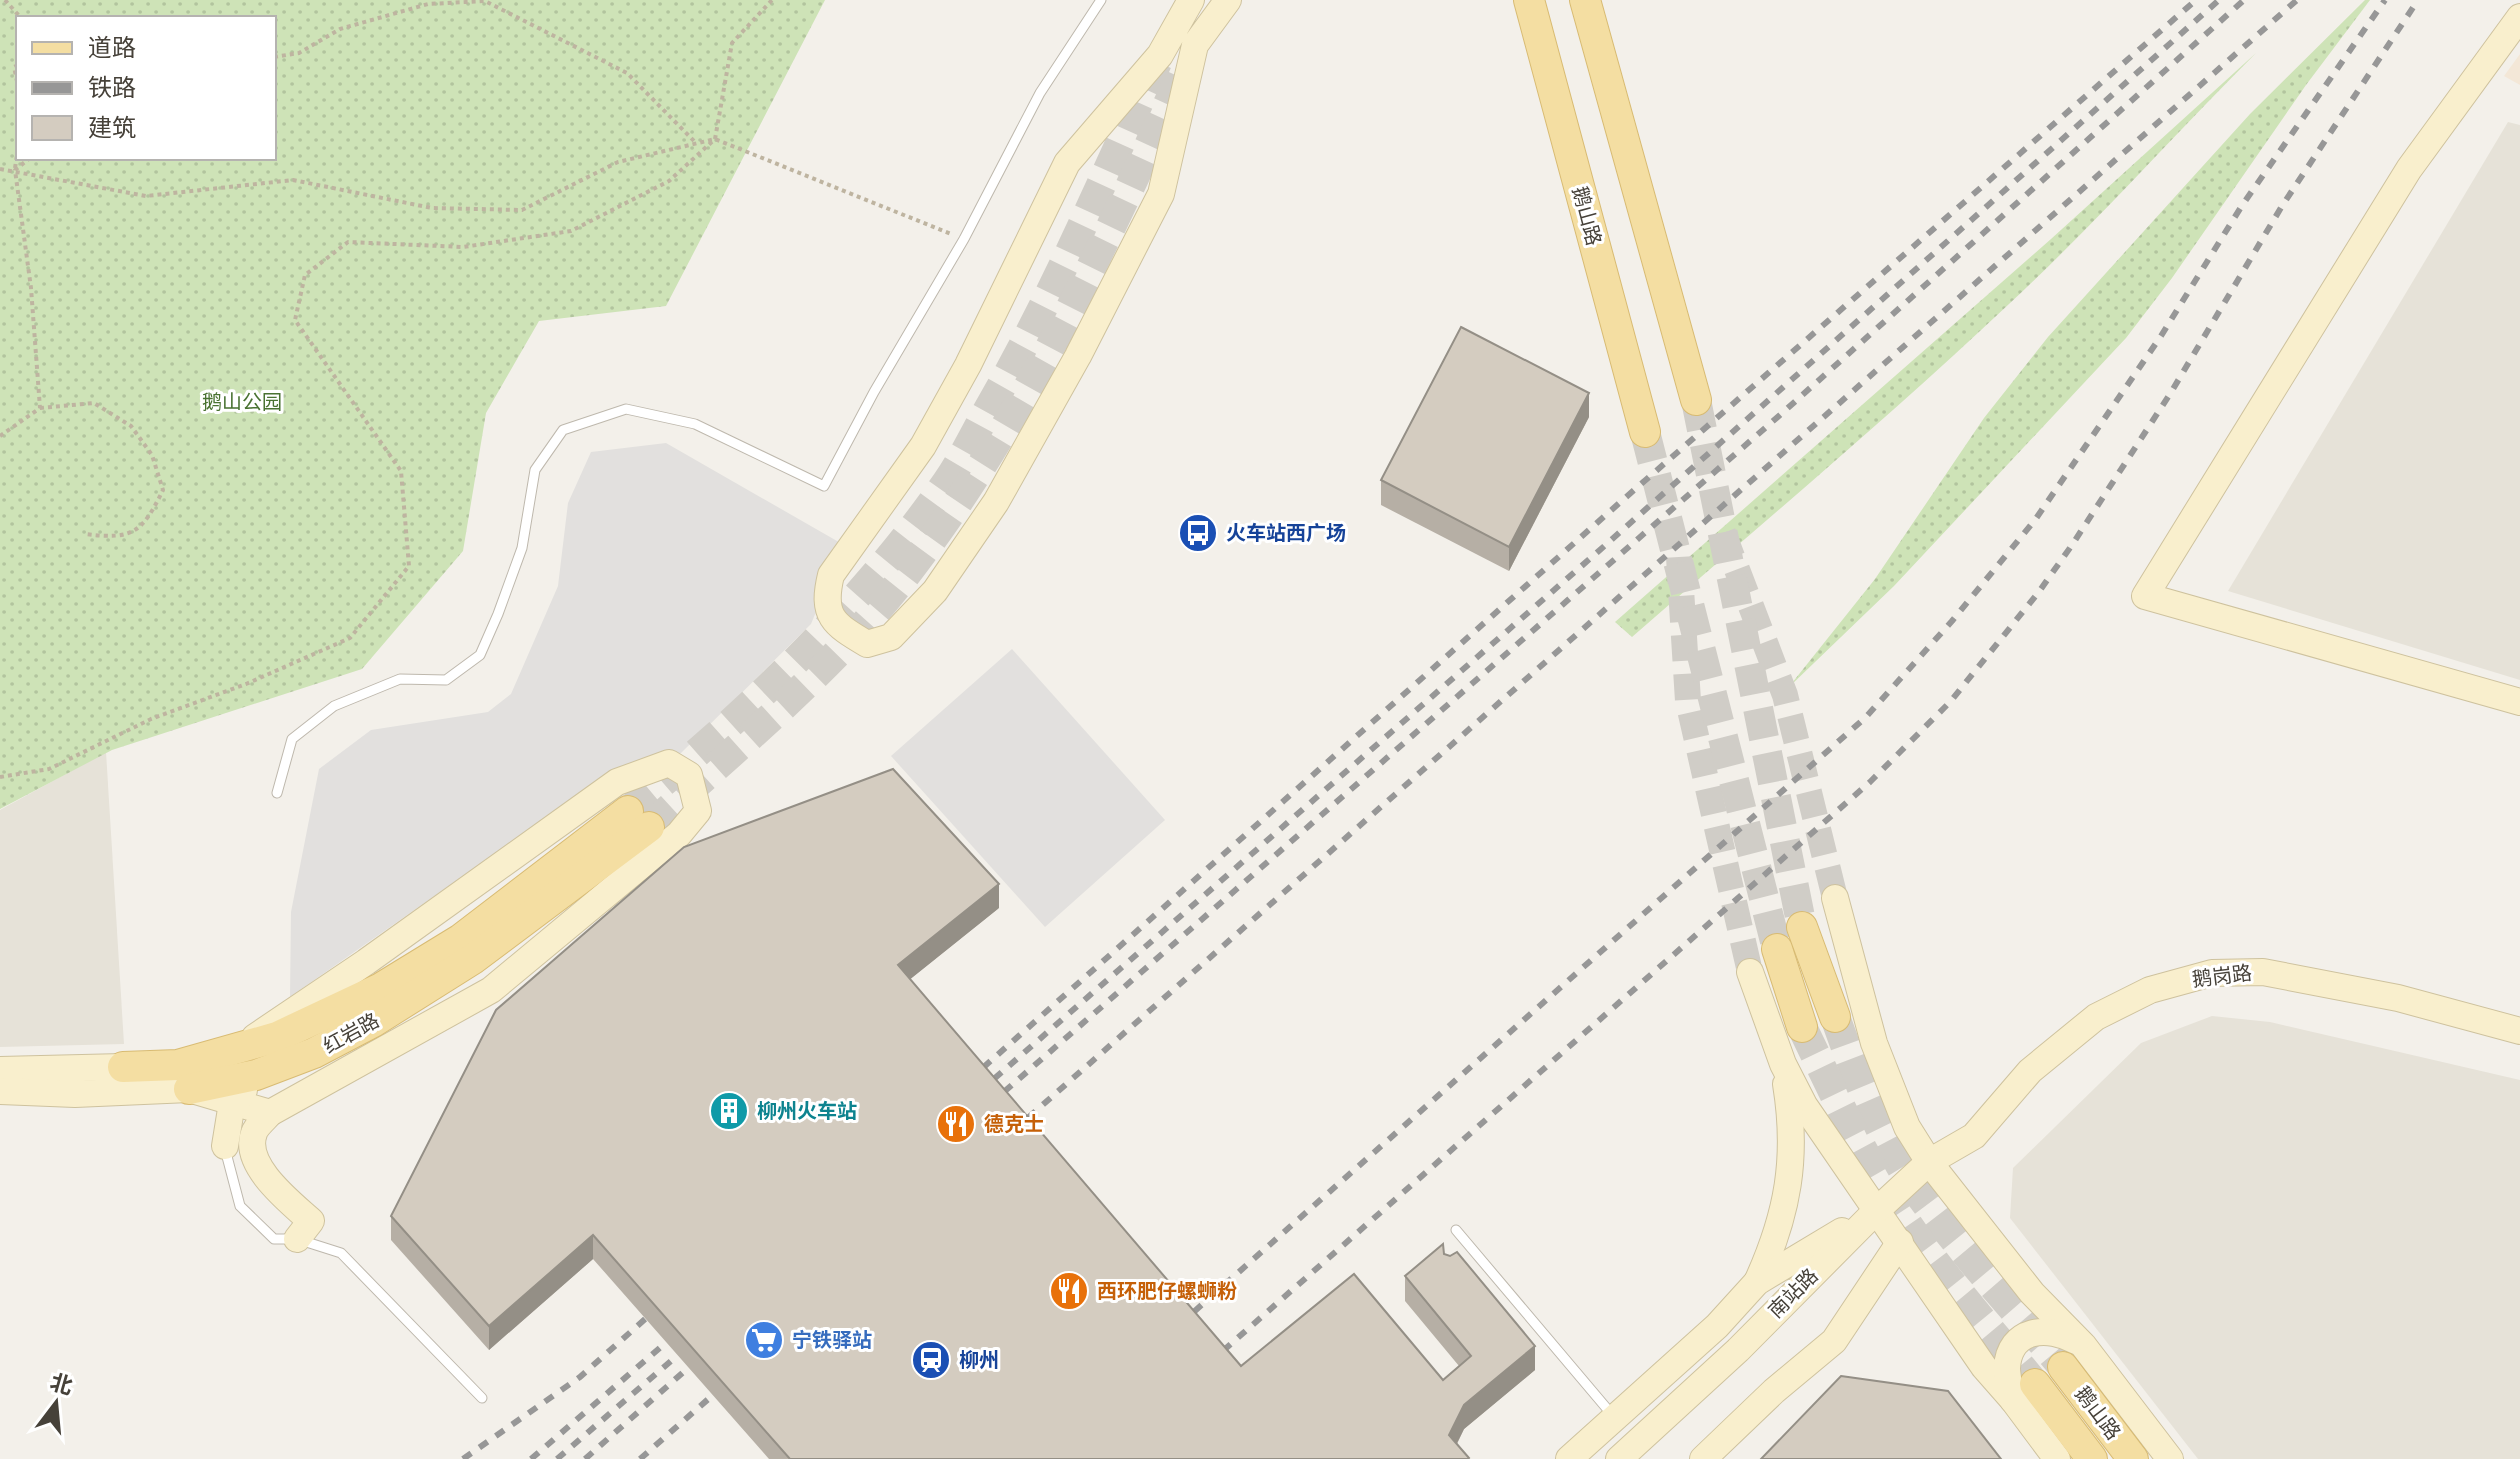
<svg xmlns="http://www.w3.org/2000/svg" width="2520" height="1459" viewBox="0 0 2520 1459" font-family="Figtree,'Noto Sans SC',sans-serif">
<style>
.residential{fill:#e6e2d8}
.commercial{fill:#f3e7d7}
.grass{fill:url(#grass-dots);fill-rule:evenodd}
.parking{fill:#e2e0de}
.lines{fill:none;stroke-linecap:round;stroke-linejoin:round}
.secondary-tunnel{stroke:#d0cdc7;stroke-width:26;stroke-dasharray:26 13;stroke-linecap:butt}
.primary-tunnel{stroke:#d0cdc7;stroke-width:30;stroke-dasharray:30 15;stroke-linecap:butt}
.lane-casing{stroke:#beb8ad;stroke-width:11}
.secondary-casing{stroke:#cec29e;stroke-width:28}
.primary-casing{stroke:#d8bb73;stroke-width:32}
.path{stroke:#beb4a0;stroke-width:4;stroke-dasharray:4 4;stroke-linecap:butt}
.lane{stroke:#fff;stroke-width:9}
.secondary{stroke:#f9efcd;stroke-width:26}
.primary{stroke:#f4dea2;stroke-width:30}
.rail{stroke:#979797;stroke-width:6;stroke-dasharray:10 10;stroke-linecap:butt}
.wall{fill:#b6afa5}
.shaded-wall{fill:#948f86}
.building{fill:#d4ccc0;stroke:#948f86;stroke-width:2}
.labels{text-anchor:middle;dominant-baseline:central;stroke-width:6;stroke-linejoin:round;paint-order:stroke}
.street-label{font-size:20px;fill:#464139;stroke:#fff}
.park-label{font-size:20px;fill:#497231;stroke:#fff}
.transit-label{font-size:20px;font-weight:bold;fill:#164399;stroke:#fff;text-anchor:start}
.culture-label{font-size:20px;font-weight:bold;fill:#0d838f;stroke:#fff;text-anchor:start}
.food-label{font-size:20px;font-weight:bold;fill:#c56008;stroke:#fff;text-anchor:start}
.shop-label{font-size:20px;font-weight:bold;fill:#366cbe;stroke:#fff;text-anchor:start}
</style>
<defs>
<pattern id="grass-dots" width="8" height="8" patternUnits="userSpaceOnUse" patternTransform="scale(2)"><rect width="8" height="8" fill="#cee3b7"/><path d="M2 2h.1M6 6h.1" fill="none" stroke="#b2c49e" stroke-width="1.8" stroke-linecap="round"/></pattern>
</defs>
<rect width="100%" height="100%" fill="#f3f0ea"/>
<g class="residential">
<polygon points="2508,122 2520,125 2520,680 2228,591"/>
<polygon points="106,752 124,1044 0,1047 0,810"/>
<polygon points="2212,1016 2270,1022 2520,1080 2520,1459 2198,1459 2010,1218 2013,1168 2141,1043"/>
</g>
<polygon class="commercial" points="2520,54 2520,85 2504,76"/>
<g class="grass">
<path d="M 0,0 L 825,0 L 666,306 L 539,321 L 486,413 L 463,551 L 362,669 L 112,750 L 0,809 ZM 18,18 L 274,18 L 274,158 L 18,158 Z"/>
<polygon points="2365,0 2370,0 2306,85 2172,278 2126,338 1894,586 1788,688 1875,579 1984,418 2048,337 2250,114"/>
<path d="M 2256,53 C 2173,136 2095,224 2009,304 C 1887,419 1758,527 1632,637 L 1615,622 L 2051,239 Z"/>
</g>
<g class="parking">
<polygon points="666,443 844,545 811,624 681,753 607,775 290,997 291,912 319,769 371,730 488,712 511,694 558,586 568,503 591,452"/>
<polygon points="1012,649 1165,820 1045,927 891,756"/>
</g>
<g class="lines">
<g class="secondary-tunnel">
<polyline points="1723,533 1785,695 1835,898"/>
<polyline points="1679,557 1688,701 1750,972"/>
</g>
<g class="primary-tunnel">
<polyline points="1696,400 1802,927"/>
<polyline points="1645,432 1777,949"/>
<path d="M 628,811 C 747,714 859,608 947,482 C 964,457 977,429 992,403 C 1055,293 1105,175 1158,60"/>
<path d="M 649,827 C 735,748 832,670 904,577 C 1023,423 1104,245 1184,69"/>
<path d="M 1835,1017 C 1857,1079 1882,1144 1922,1198 C 1965,1256 2016,1311 2063,1367"/>
<path d="M 1802,1027 C 1833,1091 1862,1156 1902,1216 C 1942,1276 1990,1329 2035,1384"/>
</g>
<g class="lane-casing">
<g id="lane">
<polyline points="277,793 292,739 334,706 400,679 446,680 480,655 498,614 522,548 535,470 563,430 626,409 695,424 824,486 874,392 964,239 1040,93 1101,0"/>
<polyline points="225,1149 240,1206 274,1239 297,1239 341,1253 482,1398"/>
<polyline points="1456,1230 1614,1417"/>
</g>
</g>
<g class="secondary-casing">
<g id="secondary">
<path d="M 1191,0 L 1160,55 L 1067,163 L 968,365 L 923,446 L 831,575 C 821,616 833,624 867,644 L 891,637 L 935,591 L 996,502 L 1078,356 L 1161,194 L 1195,45 L 1228,0"/>
<polyline points="2520,17 2409,169 2145,596 2520,702"/>
<polyline points="1835,898 1874,1043 1907,1127 1929,1162 2032,1293 2083,1345 2170,1459"/>
<polyline points="1750,972 1783,1064 1804,1105 1984,1367 2013,1400 2057,1459"/>
<path d="M 255,1037 L 366,962 L 617,782 L 669,763 L 689,775 L 698,811 L 679,834 L 491,990 L 270,1113 C 266,1118 256,1126 254,1133 C 242,1165 290,1202 311,1221 L 297,1239"/>
<polyline points="0,1070 123,1067"/>
<polyline points="0,1091 75,1094 189,1089 270,1113"/>
<polyline points="225,1146 231,1109 244,1090"/>
<path d="M 1757,1282 C 1788,1214 1798,1158 1786,1084"/>
<path d="M 2013,1400 C 2011,1390 2007,1379 2007,1368 C 2009,1328 2048,1325 2076,1341"/>
<polyline points="1569,1459 1717,1326 1757,1282 1842,1231"/>
<polyline points="1619,1459 1738,1350 1876,1211 1929,1162 1974,1136 2030,1071 2096,1017 2150,990 2212,973 2263,972 2398,998 2520,1031"/>
<polyline points="1703,1459 1774,1391 1834,1341 1900,1242"/>
</g>
</g>
<g class="primary-casing">
<g id="primary">
<polyline points="1529,0 1645,432"/>
<polyline points="1585,0 1696,400"/>
<polyline points="1802,927 1835,1017"/>
<polyline points="1777,949 1802,1027"/>
<polyline points="123,1067 178,1065 277,1037 381,988 461,939 628,811"/>
<polyline points="189,1089 256,1075 314,1053 373,1022 473,959 649,827"/>
<polyline points="2063,1367 2133,1459"/>
<polyline points="2035,1384 2092,1459"/>
</g>
</g>
<g class="path">
<polyline points="5,0 21,18"/>
<polyline points="274,57 299,53 340,29 428,4 485,1 627,73 696,143"/>
<polyline points="18,65 14,67 18,86"/>
<polyline points="15,168 18,149"/>
<polyline points="0,169 146,196 293,180 432,208 522,210 618,162 715,139 951,234"/>
<path d="M 40,408 L 94,403 L 131,426 L 152,455 L 163,490 C 142,533 133,540 85,534"/>
<polyline points="0,436 40,408 31,288 15,170 30,158"/>
<polyline points="0,777 49,769 151,719 246,684 350,638 409,566 401,471 295,320 305,275 348,242 463,247 571,231 669,181 715,139 732,43 772,0"/>
</g>
<use href="#lane" class="lane"/>
<use href="#secondary" class="secondary"/>
<use href="#primary" class="primary"/>
<g class="rail">
<polyline points="968,1081 1625,498 2196,0"/>
<polyline points="979,1092 1601,549 2219,0"/>
<polyline points="989,1105 1780,415 2244,0"/>
<polyline points="1013,1131 2297,0"/>
<polyline points="1179,1325 1866,717 1952,621 2035,520 2161,336 2241,207 2385,0"/>
<polyline points="1208,1364 1870,782 1950,702 2038,593 2072,545 2170,394 2282,206 2418,0"/>
<polyline points="463,1459 580,1377 662,1304"/>
<polyline points="531,1459 684,1327"/>
<polyline points="557,1459 693,1342"/>
<polyline points="585,1459 706,1352"/>
<polyline points="640,1459 730,1380"/>
</g>
</g>
<g class="wall">
<polygon points="1589,417 1509,571 1381,505 1381,480"/>
<polygon points="999,908 910,979 1241,1366 1443,1380 1459,1366 1405,1301 1405,1276 1444,1254 1535,1370 1464,1429 1457,1444 1469,1459 769,1459 593,1259 489,1350 391,1240 391,1216"/>
</g>
<g class="shaded-wall">
<polygon points="1589,393 1589,417 1509,571 1509,547"/>
<polygon points="999,884 999,908 898,989 898,965"/>
<polygon points="593,1235 593,1259 489,1350 489,1326"/>
<polygon points="1535,1346 1535,1370 1464,1429 1449,1459 1449,1435 1464,1405"/>
</g>
<g class="building">
<polygon points="1461,327 1589,393 1509,547 1381,480"/>
<polygon points="893,769 999,884 898,965 1241,1366 1354,1274 1443,1380 1471,1356 1405,1276 1443,1244 1444,1254 1450,1256 1457,1252 1535,1346 1464,1405 1449,1435 1469,1458 1468,1459 790,1459 593,1235 489,1326 391,1216 496,1010 684,847"/>
<polygon points="1841,1376 1948,1391 2001,1459 1761,1459"/>
</g>
<defs>
<g id="bus-disc" transform="scale(2)"><circle r="9.5" fill="#1a4fb4" stroke="#fff"/><path d="M-5-6H5V4H4V6H2V4H-2V6H-4V4H-5ZM-3.5-4V0h7V-4ZM-3.5 1.2v1.5H-2V1.2ZM2 1.2v1.5H3.5V1.2Z" fill="#fff"/></g>
<g id="building-disc" transform="scale(2)"><circle r="9.5" fill="#0f9aa8" stroke="#fff"/><path d="M-4-6H4V6H1V3H-1V6H-4ZM-2.5-4.3h1.7v1.8h-1.7ZM.8-4.3h1.7v1.8H.8ZM-2.5-1h1.7V.8h-1.7ZM.8-1h1.7V.8H.8Z" fill="#fff"/></g>
<g id="restaurant-disc" transform="scale(2)"><circle r="9.5" fill="#e8710a" stroke="#fff"/><path d="M-5-6h1v4h1v-4h1v4h1v-4h1v5L-1.5 .5V6h-2V.5L-5-1ZM5-6V6H3V1.5H1.5Q1.5-4 5-6Z" fill="#fff"/></g>
<g id="supermarket-disc" transform="scale(2)"><circle r="9.5" fill="#3f7fe0" stroke="#fff"/><path d="M-6-5.5h2.5l.6 2H6L4.5 2H-2.5L-4.4-4H-6ZM-1.5 3.2a1.3 1.3 0 1 0 .1 0ZM3 3.2a1.3 1.3 0 1 0 .1 0Z" fill="#fff"/></g>
<g id="station-disc" transform="scale(2)"><circle r="9.5" fill="#1a4fb4" stroke="#fff"/><path d="M-3-6H3Q5-6 5-4V2Q5 4 3 4L4.5 6H3L1.5 4h-3L-3 6H-4.5L-3 4Q-5 4-5 2V-4Q-5-6-3-6ZM-3.5-4v3h7v-3ZM-3.5 1v1.5H-2V1ZM2 1v1.5H3.5V1Z" fill="#fff"/></g>
</defs>
<g fill-rule="evenodd">
<use href="#bus-disc" x="1198" y="533"/>
<use href="#building-disc" x="729" y="1111"/>
<use href="#restaurant-disc" x="956" y="1124"/>
<use href="#restaurant-disc" x="1069" y="1291"/>
<use href="#supermarket-disc" x="764" y="1340"/>
<use href="#station-disc" x="931" y="1360"/>
</g>
<g class="labels">
<g class="street-label">
<text transform="translate(1587 216) rotate(75)">鹅山路</text>
<text transform="translate(2222 976) rotate(-7)">鹅岗路</text>
<text transform="translate(351 1033) rotate(-29)">红岩路</text>
<text transform="translate(1793 1293) rotate(-45)">南站路</text>
<text transform="translate(2098 1413) rotate(53)">鹅山路</text>
</g>
<g class="park-label">
<text x="242" y="402">鹅山公园</text>
</g>
<g class="transit-label">
<text x="1226" y="533">火车站西广场</text>
<text x="959" y="1360">柳州</text>
</g>
<g class="culture-label">
<text x="757" y="1111">柳州火车站</text>
</g>
<g class="food-label">
<text x="984" y="1124">德克士</text>
<text x="1097" y="1291">西环肥仔螺蛳粉</text>
</g>
<g class="shop-label">
<text x="792" y="1340">宁铁驿站</text>
</g>
</g>
<rect x="16" y="16" width="260" height="144" fill="#ffffff" stroke="#b5b3b0" stroke-width="2"/>
<rect x="32" y="42" width="40" height="12" fill="#f4dea2" stroke="#b5b3b0" stroke-width="2"/>
<text x="88" y="56" font-size="24" fill="#464139">道路</text>
<rect x="32" y="82" width="40" height="12" fill="#979797" stroke="#b5b3b0" stroke-width="2"/>
<text x="88" y="96" font-size="24" fill="#464139">铁路</text>
<rect x="32" y="116" width="40" height="24" fill="#d4ccc0" stroke="#b5b3b0" stroke-width="2"/>
<text x="88" y="136" font-size="24" fill="#464139">建筑</text>
<g transform="translate(56 1403) rotate(16)" stroke="#ffffff" stroke-width="6" paint-order="stroke">
<path d="M0-6L14 30L0 20L-14 30Z" fill="#464139"/>
<text y="-12" font-size="22" font-weight="bold" text-anchor="middle" fill="#464139">北</text>
</g>
</svg>
